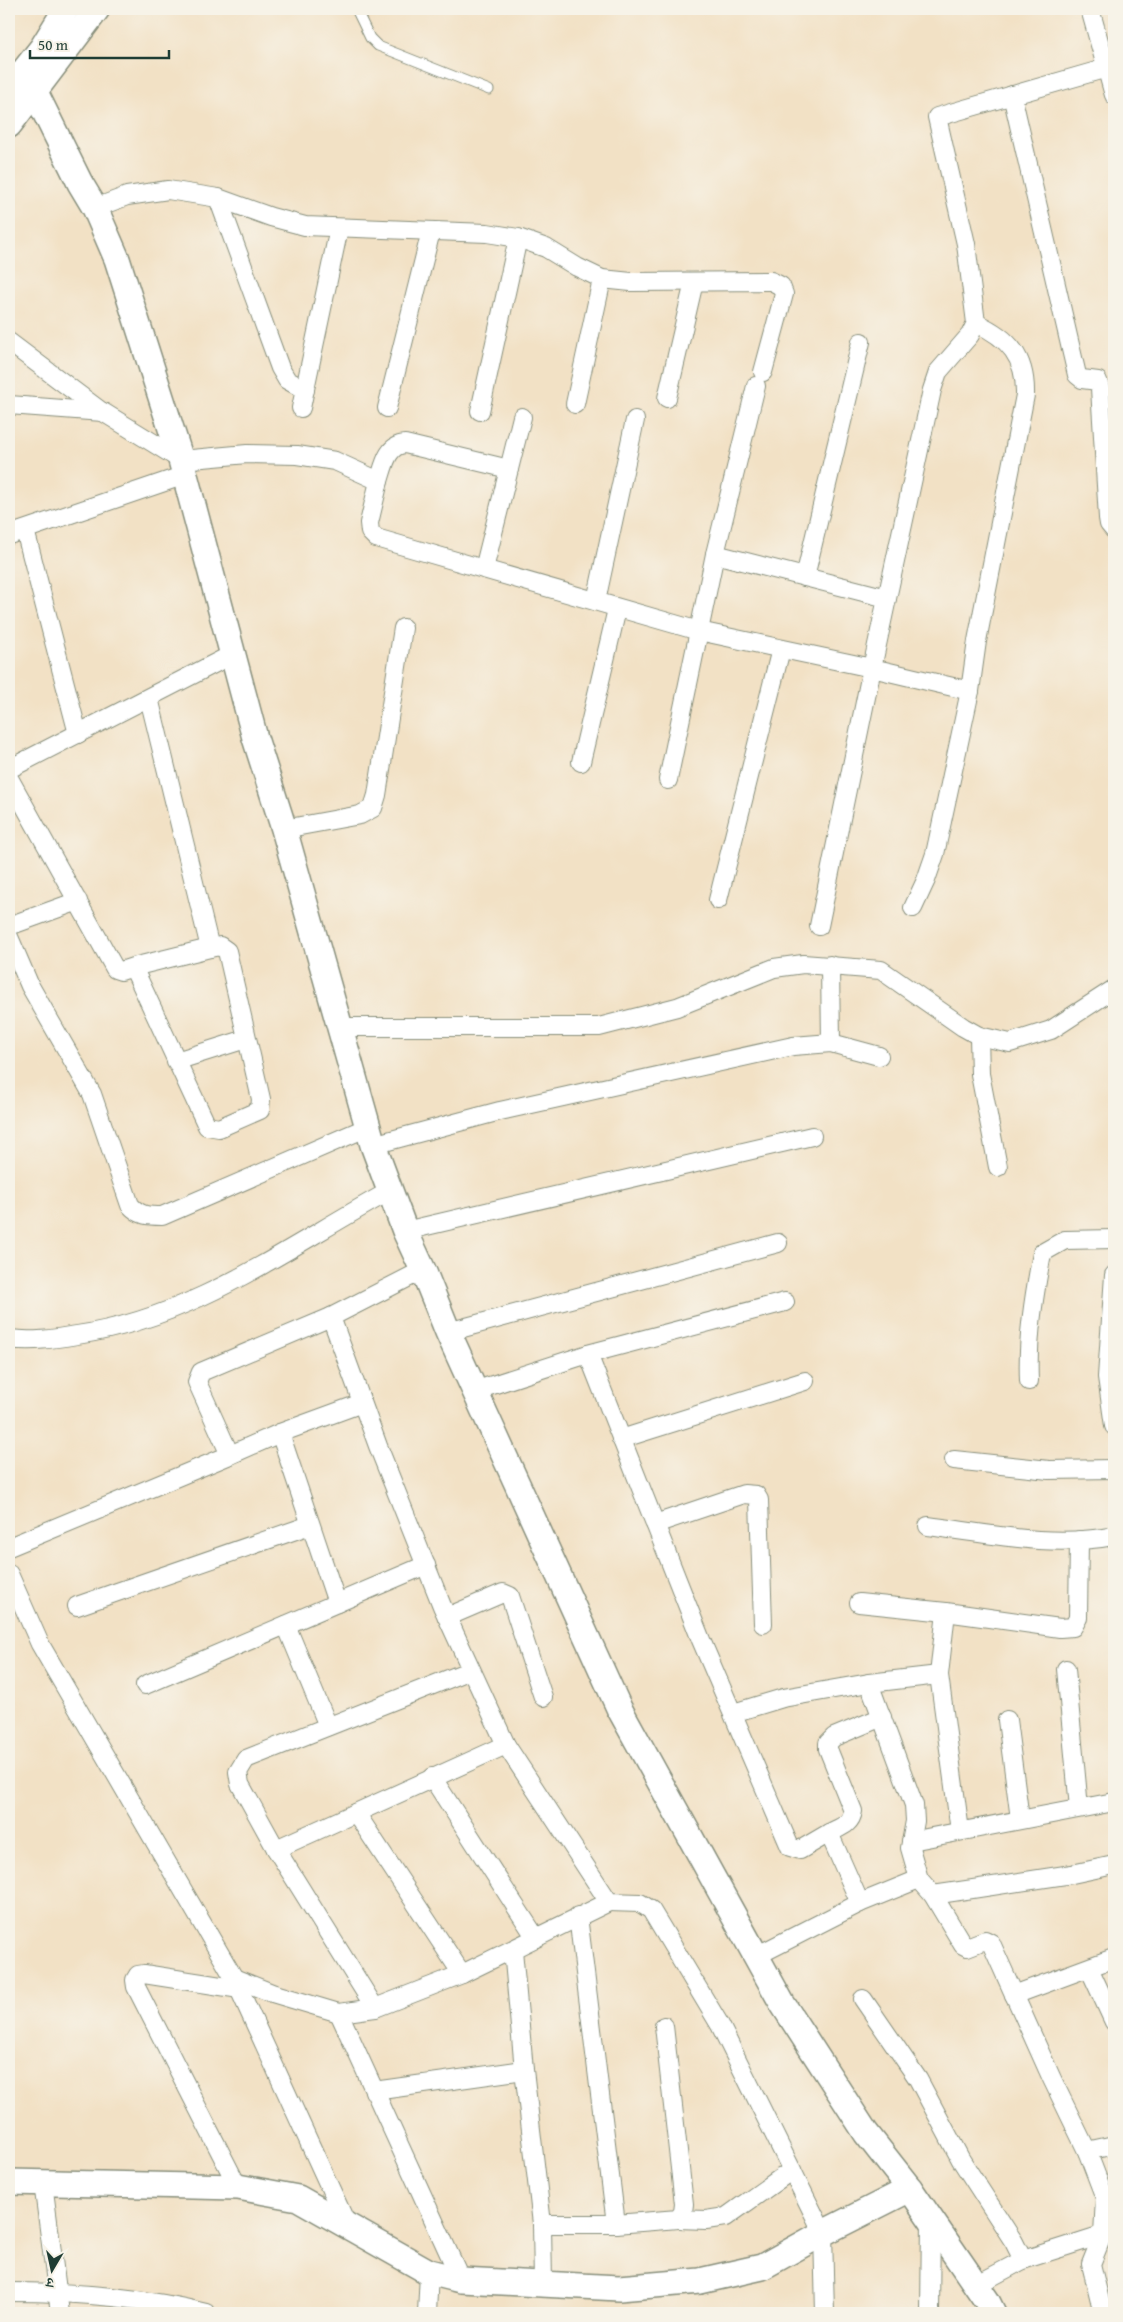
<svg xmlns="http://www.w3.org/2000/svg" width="1123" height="2322" viewBox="0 0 1123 2322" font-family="'Gentium Book Plus','Noto Serif Devanagari',serif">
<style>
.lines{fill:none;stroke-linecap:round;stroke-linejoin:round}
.lane-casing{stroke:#888f7c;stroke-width:11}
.street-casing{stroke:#888f7c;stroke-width:20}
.secondary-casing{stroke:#888f7c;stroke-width:28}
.lane{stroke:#fff;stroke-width:9}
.street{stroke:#fff;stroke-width:18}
.secondary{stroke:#fff;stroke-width:25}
</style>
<rect width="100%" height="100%" fill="#f7f3e8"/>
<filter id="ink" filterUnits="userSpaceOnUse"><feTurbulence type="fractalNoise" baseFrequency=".02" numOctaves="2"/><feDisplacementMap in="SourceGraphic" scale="10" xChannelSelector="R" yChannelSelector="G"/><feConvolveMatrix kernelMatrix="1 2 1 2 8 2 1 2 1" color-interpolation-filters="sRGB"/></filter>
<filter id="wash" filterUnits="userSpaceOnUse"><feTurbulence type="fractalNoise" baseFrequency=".0096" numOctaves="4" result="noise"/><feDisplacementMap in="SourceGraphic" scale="20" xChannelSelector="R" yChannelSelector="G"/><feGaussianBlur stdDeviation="1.12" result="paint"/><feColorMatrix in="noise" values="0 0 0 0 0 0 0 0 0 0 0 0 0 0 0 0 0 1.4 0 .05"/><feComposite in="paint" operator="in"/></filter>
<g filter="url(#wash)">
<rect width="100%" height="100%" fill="#f2e1c5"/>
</g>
<g filter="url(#ink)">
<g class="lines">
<g class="lane-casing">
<polyline id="lane" points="356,9 370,38 378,46 489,90"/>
</g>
<g class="street-casing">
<g id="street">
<polyline points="1090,9 1114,95"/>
<polyline points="1012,95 1077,375 1082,379 1098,381 1100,388 1108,518 1109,524 1114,530"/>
<polyline points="218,198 280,368 287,380 305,390"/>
<polyline points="95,208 127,196 168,190 218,198 271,217 305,226 487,233 518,238 546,248 577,267 602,279 631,282 771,281 781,286 784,294 763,372"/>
<path d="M 976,323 C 1009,338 1026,357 1025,395 L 977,641 L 970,691 L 872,668 L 932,390 L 938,372 L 970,335 L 976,323 L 966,244 L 937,117 L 1107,68"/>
<polyline points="9,342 102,412"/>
<polyline points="667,398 694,282"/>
<polyline points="575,404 602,279"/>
<polyline points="9,405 103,412 181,460 247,454 297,455 335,461 379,481 369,523 370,532 376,538 699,631 872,668 819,926"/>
<polyline points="301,408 339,228"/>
<polyline points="387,408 431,231"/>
<polyline points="480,411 518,238"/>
<path d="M 379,481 C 384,466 387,445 405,444 L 509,469"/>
<polyline points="25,530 78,734"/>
<polyline points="9,535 185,475"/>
<polyline points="715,554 887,598"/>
<polyline points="484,569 522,417"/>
<polyline points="805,577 861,342"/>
<polyline points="596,601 635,420"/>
<polyline points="149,698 210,948"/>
<polyline points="581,762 617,609"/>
<polyline points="9,769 233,654"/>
<polyline points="9,778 115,969 121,971 133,967 210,948 220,946 227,951 261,1099 260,1110 219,1128 207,1126 133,967"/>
<polyline points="668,780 715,554 756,386"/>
<polyline points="284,829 360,815 373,808 377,795 403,628"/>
<polyline points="718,900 781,649"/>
<polyline points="913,908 926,880 935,854 970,691"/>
<polyline points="9,926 78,901"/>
<path d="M 9,937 L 30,986 L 92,1094 L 130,1205 C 140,1216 148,1216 162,1216 L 368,1127"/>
<polyline points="830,965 831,1043"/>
<polyline points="338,1027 599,1027 677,1007 774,968 803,964 881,970 963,1027 979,1036 1010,1043 1051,1030 1114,989"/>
<polyline points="979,1036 980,1074 998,1167"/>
<polyline points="176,1061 246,1039"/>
<polyline points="373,1145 500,1111 793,1046 831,1043 879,1056"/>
<polyline points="405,1231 812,1136"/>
<polyline points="423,1270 331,1317 378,1446 442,1606 506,1745 609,1902 640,1903 651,1910 720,2025 823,2233 825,2313"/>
<polyline points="1114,1275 1107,1377 1114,1426"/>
<polyline points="448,1332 778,1243"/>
<path d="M 9,1339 C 32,1342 53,1339 77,1335 C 195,1318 287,1247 390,1191"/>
<polyline points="588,1354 785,1302"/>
<path d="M 1029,1381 C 1027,1337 1034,1296 1042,1253 L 1065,1240 L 1114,1239"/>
<polyline points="474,1391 588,1354 701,1640 790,1847 800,1850 829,1833 860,1903 919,1879 933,1895 963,1945 967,1947 985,1940 991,1943 1052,2079 1087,2151 1105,2198 1103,2234 1091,2264 1103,2313"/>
<polyline points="280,1433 337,1603"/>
<polyline points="621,1439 805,1381"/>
<polyline points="230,1455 280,1433 362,1403"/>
<polyline points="954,1460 1049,1470 1114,1469"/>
<polyline points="655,1524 744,1494 756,1495 759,1500 763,1624"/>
<path d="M 928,1526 C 990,1534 1052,1548 1114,1536"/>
<polyline points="9,1547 230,1455 197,1382 201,1372 331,1317"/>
<polyline points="9,1574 40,1644 234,1978 348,2227"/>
<polyline points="859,1603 946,1612 1060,1628 1073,1627 1078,1618 1079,1540"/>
<polyline points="77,1606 310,1525"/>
<polyline points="946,1612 939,1675 960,1831"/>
<polyline points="447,1617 503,1593 510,1596 543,1697"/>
<polyline points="286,1625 328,1726"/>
<polyline points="1066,1669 1079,1808"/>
<polyline points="869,1683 914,1805 915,1821 910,1848 919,1879"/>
<polyline points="145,1685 426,1565"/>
<polyline points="733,1713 783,1698 869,1683 939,1675"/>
<polyline points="1007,1720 1020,1819"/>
<polyline points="432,1777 536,1938"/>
<polyline points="356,1813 462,1974"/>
<path d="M 829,1833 C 840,1827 851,1825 853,1811 L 828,1749 L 828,1743 L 834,1737 L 882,1717"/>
<polyline points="911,1841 1114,1802"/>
<polyline points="276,1849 506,1745"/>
<polyline points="933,1895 1072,1874 1114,1865"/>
<polyline points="578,1916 616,2224"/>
<polyline points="513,1950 524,2070 542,2224 543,2284"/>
<polyline points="756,1956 860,1903"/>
<polyline points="1089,1968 1114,2022"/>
<polyline points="234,1978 272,1993 339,2013"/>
<polyline points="1014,1995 1114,1958"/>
<polyline points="863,1999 918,2079 961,2160 1014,2242 1023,2260 976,2285"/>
<polyline points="375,2008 276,1849 240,1784 238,1772 246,1759 471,1670"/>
<polyline points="374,2091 524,2070"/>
<polyline points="1087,2151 1114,2145"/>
<polyline points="43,2183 60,2313"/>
<polyline points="238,2187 136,1987 135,1980 138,1975 144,1974 240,1989"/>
<polyline points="678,2219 706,2220 726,2217 792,2170"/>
<polyline points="542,2224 616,2224 678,2219 683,2212 684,2204 664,2026"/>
<polyline points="1023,2260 1111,2232"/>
<polyline points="461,2280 339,2013 375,2008 462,1974 609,1902"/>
<path d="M 9,2292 C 74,2292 143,2297 206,2313"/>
<polyline points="427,2313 429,2272"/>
<polyline points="930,2313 931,2219"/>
</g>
</g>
<g class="secondary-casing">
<g id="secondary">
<polyline points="9,90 42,48 66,9"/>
<polyline points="35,92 80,183 95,208 117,259 181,460 255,738 284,829 373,1145 405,1231 423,1270 448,1332 619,1708 782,2003 866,2133 910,2189 987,2301 993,2313"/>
<polyline points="9,125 97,9"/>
<polyline points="9,2182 238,2187 298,2198 429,2272 461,2280 619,2288 700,2281 762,2267 823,2233 910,2189"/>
</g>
</g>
<use href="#lane" class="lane"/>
<use href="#street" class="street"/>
<use href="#secondary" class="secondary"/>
</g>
</g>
<rect width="1123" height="2322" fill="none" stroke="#f7f3e8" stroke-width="30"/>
<g transform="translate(52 2270) rotate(189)" stroke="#f7f3e8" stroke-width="4" paint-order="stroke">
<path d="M0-4L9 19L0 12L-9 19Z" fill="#1f3d34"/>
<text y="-8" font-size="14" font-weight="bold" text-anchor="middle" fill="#1f3d34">उ</text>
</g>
<path d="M30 50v8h139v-8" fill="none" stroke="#1f3d34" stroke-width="2.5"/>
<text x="38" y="50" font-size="15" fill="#1f3d34" stroke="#f7f3e8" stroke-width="4" paint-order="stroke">50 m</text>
</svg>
